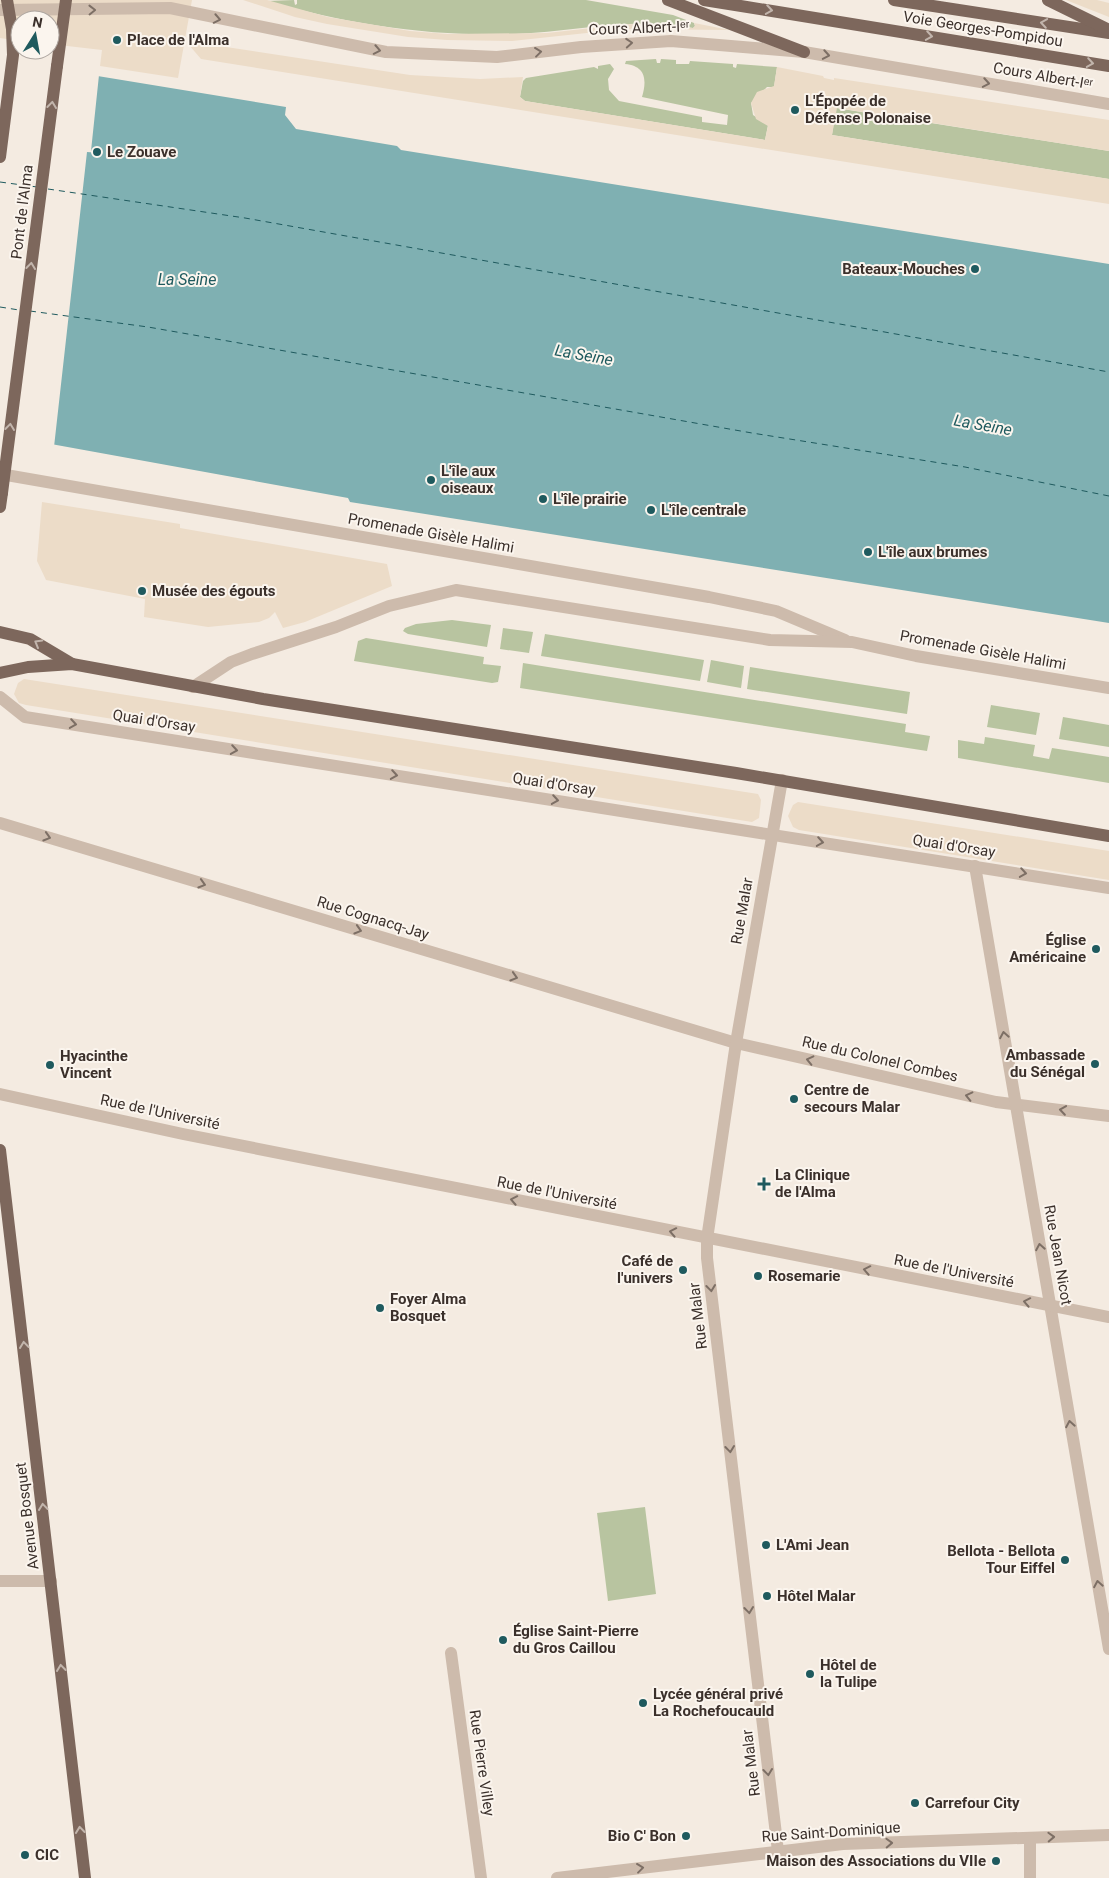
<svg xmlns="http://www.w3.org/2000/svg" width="1109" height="1878" viewBox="0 0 1109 1878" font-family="Roboto,sans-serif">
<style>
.green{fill:#b8c4a0}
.plaza{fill:#ecdcc8}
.water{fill:#7fb0b2}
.pier{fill:#f4ebe1}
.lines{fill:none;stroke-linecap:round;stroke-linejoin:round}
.ferry{stroke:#1f5a5e;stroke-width:1;stroke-dasharray:6 5;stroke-linecap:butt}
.minor{stroke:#cdbbac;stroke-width:12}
.major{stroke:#7d675c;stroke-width:12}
.major-bridge{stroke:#7d675c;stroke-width:12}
.oneway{stroke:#7d6f65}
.oneway2{stroke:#c2b5ac}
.poi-dot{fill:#1f5a5e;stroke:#fbf5ee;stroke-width:2}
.labels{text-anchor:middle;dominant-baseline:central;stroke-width:4;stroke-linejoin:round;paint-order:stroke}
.street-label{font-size:15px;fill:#3b302b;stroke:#fbf5ee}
.poi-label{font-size:15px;font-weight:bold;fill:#3b302b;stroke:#fbf5ee;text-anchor:start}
.water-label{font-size:16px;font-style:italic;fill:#1f5a5e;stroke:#fbf5ee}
</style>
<rect width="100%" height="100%" fill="#f4ebe1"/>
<g class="green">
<path d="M 294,0 L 295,5 L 297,4 L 297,0 L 586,0 L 673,15 L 694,23 L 695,26 L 693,28 C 633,16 574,32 515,34 C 430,37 347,24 267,1 Z"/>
<path d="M 656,59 L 657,63 L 660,63 L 661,59 L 676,60 L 676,64 L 689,64 L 690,61 L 733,64 L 733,67 L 736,68 L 737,64 L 777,67 L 774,87 L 767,87 L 751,103 L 753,115 L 768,125 L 765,140 L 525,101 L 520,97 L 523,81 L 526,78 L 594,67 L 598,69 L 598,66 L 610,64 L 614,69 L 608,79 L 609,90 L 619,101 L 702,117 L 702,122 L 727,125 L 728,115 L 642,97 C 647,80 646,66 625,64 L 626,61 Z"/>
<polygon points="836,108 1109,151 1109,179 832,135"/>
<polygon points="452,620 491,625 487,647 408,634 403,631 405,628 416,624"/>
<polygon points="503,628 533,632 529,653 500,649"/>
<polygon points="545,634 704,660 700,681 541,656"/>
<polygon points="366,638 484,657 483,664 501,666 498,682 492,683 354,661 358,641"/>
<polygon points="711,660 744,666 741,688 707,682"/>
<polygon points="523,663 906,724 905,732 930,736 927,751 520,688"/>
<polygon points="750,667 910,692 907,714 747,689"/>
<polygon points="991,705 1040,713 1036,735 987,727"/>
<polygon points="1063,717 1109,725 1109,747 1059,739"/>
<polygon points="985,737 1035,745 1033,756 1049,759 1052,748 1109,757 1109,783 958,758 958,740 984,744"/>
<polygon points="645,1507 656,1594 608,1601 597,1513"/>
</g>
<g class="plaza">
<polygon points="0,0 192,0 178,78 100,66 102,50 50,44 50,20 20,20 20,41 0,38"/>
<polygon points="243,0 267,0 328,17 410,31 448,34 547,33 627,24 693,28 695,26 694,23 730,30 624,29 512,41 447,40 408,37 327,24 295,17"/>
<polygon points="1066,0 1097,0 1109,3 1109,17"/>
<polygon points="193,42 410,75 480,79 523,77 520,97 525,101 765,140 768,126 756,119 751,103 757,92 774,86 777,67 823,76 824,78 834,80 834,78 1109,120 1109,151 837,108 832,135 1109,179 1109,204 201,59 189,45"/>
<polygon points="42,502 180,524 180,528 387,564 392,586 305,622 283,628 275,612 269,618 259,622 208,627 144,617 145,599 46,580 37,561"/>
<polygon points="24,679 758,794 761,800 759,818 752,822 26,705 19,703 14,694 18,683"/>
<polygon points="798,802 1109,851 1109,880 799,830 793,827 788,816 793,805"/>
</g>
<polygon class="water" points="0,60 286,107 285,115 296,129 397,146 401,150 1109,264 1109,623 350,502 348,498 51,444"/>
<polygon class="pier" points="0,57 99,75 91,151 101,153 87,152 54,447 0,439"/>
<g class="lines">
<g class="ferry">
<polyline points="0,182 37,187"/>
<polyline points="48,189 245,218 1109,372"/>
<polyline points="0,307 19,310"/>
<polyline points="30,311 148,327 752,433 965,467 1109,496"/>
</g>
<g class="minor">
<polyline points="0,10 170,8 386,52 497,57 581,47 671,41 804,52 1109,104"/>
<polyline points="0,474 709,597 776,611 845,640"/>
<polyline points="193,687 231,662 252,654 336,627 389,606 456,590 770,640 852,642 916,656 1109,688"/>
<polyline points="0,697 25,717 1109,888"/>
<polyline points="0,823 736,1043 996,1102 1109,1116"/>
<polyline points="975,866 1109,1649"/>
<polyline points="0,1094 183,1134 1109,1317"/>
<polyline points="0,1581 51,1581"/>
<polyline points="451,1653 481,1878"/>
<polyline points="778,1851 707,1258 707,1239 736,1043 782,780"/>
<polyline points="557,1878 843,1844 1109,1835"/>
<polyline points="1030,1878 1030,1838"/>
</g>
<g class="major">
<polyline points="668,0 804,52"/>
<polyline points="704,0 1109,66"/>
<polyline points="894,0 1109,33"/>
<polyline points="1048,0 1107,29"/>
<polyline points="57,66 66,0"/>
<polyline points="0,157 13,55 12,29 7,0"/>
<polyline points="0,507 2,493"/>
<polyline points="0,632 30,639 72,664"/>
<polyline points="0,673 28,667 72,664 263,699 736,773 1109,836"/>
<polyline points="0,1150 85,1878"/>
</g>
<polyline class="major-bridge" points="2,493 57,66"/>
</g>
<defs><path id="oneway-chevron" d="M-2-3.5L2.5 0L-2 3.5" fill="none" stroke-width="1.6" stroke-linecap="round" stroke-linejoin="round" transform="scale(1.25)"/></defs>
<g class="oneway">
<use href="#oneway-chevron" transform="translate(92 10) rotate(-1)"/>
<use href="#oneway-chevron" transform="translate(217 19) rotate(11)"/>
<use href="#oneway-chevron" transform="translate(629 43) rotate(-4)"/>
<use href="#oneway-chevron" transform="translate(377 50) rotate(11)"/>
<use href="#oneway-chevron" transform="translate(538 52) rotate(-7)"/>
<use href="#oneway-chevron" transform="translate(826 55) rotate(10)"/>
<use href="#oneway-chevron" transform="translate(986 83) rotate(10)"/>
<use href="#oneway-chevron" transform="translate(73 724) rotate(9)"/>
<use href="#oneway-chevron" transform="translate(234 750) rotate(9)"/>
<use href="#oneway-chevron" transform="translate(394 775) rotate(9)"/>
<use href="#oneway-chevron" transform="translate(555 800) rotate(9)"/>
<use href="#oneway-chevron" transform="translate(47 837) rotate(17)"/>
<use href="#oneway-chevron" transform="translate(820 842) rotate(9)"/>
<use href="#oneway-chevron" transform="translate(1023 873) rotate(9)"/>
<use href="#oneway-chevron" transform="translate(202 884) rotate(17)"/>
<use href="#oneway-chevron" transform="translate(358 930) rotate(17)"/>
<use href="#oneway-chevron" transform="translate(514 977) rotate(17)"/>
<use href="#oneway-chevron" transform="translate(1004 1035) rotate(-100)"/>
<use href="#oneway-chevron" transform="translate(810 1060) rotate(-167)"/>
<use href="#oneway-chevron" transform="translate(969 1096) rotate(-167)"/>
<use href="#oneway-chevron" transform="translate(1063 1110) rotate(-172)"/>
<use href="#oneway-chevron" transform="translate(514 1200) rotate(-169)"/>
<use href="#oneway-chevron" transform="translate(673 1232) rotate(-169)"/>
<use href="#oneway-chevron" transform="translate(1040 1247) rotate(-100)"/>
<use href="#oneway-chevron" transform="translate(867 1270) rotate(-169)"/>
<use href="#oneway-chevron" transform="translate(711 1288) rotate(83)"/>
<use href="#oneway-chevron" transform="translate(1027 1302) rotate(-169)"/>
<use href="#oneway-chevron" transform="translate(1070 1424) rotate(-100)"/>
<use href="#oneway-chevron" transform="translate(730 1449) rotate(83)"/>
<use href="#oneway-chevron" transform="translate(1098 1584) rotate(-100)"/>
<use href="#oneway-chevron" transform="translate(749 1610) rotate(83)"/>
<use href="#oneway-chevron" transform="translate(768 1772) rotate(83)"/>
<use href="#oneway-chevron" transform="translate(1051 1837) rotate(-2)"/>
<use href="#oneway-chevron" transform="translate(889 1843) rotate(-2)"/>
<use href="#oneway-chevron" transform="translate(640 1868) rotate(-7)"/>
</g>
<g class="oneway2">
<use href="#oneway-chevron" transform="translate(769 10) rotate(9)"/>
<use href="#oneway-chevron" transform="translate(1044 23) rotate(-171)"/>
<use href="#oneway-chevron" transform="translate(929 36) rotate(9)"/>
<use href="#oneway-chevron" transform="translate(1090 63) rotate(9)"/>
<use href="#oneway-chevron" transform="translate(52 105) rotate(-83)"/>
<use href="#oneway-chevron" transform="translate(31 266) rotate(-83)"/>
<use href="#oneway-chevron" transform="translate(10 427) rotate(-83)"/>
<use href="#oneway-chevron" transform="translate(38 643) rotate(-150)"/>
<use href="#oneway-chevron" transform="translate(24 1345) rotate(-97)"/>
<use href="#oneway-chevron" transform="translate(43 1507) rotate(-97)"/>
<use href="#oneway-chevron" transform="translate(61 1668) rotate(-97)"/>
<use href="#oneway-chevron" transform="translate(80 1830) rotate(-96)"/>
</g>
<g class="poi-dot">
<circle cx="117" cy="40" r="5"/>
<circle cx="795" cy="110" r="5"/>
<circle cx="97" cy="152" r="5"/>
<circle cx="975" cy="269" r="5"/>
<circle cx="431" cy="480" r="5"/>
<circle cx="543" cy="499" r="5"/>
<circle cx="651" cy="510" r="5"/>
<circle cx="868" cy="552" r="5"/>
<circle cx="142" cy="591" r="5"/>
<circle cx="1096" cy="949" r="5"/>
<circle cx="1095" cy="1064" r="5"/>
<circle cx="50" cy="1065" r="5"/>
<circle cx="794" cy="1099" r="5"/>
<path d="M761.5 1176.5h5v5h5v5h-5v5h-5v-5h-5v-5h5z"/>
<circle cx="683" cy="1270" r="5"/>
<circle cx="758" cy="1276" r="5"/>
<circle cx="380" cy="1308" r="5"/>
<circle cx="766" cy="1545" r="5"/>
<circle cx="1065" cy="1560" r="5"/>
<circle cx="767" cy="1596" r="5"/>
<circle cx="503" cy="1640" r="5"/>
<circle cx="810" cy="1674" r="5"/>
<circle cx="643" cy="1703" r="5"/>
<circle cx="915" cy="1803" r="5"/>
<circle cx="686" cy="1836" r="5"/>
<circle cx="25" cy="1855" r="5"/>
<circle cx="996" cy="1861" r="5"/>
</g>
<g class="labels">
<g class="street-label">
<text transform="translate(639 28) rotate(-2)">Cours Albert-Iᵉʳ</text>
<text transform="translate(983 29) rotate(9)">Voie Georges-Pompidou</text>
<text transform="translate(1043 76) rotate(10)">Cours Albert-Iᵉʳ</text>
<text transform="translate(22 212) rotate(-83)">Pont de l'Alma</text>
<text transform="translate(431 533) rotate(10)">Promenade Gisèle Halimi</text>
<text transform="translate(983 650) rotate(10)">Promenade Gisèle Halimi</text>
<text transform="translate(154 721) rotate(9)">Quai d'Orsay</text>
<text transform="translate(554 784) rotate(9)">Quai d'Orsay</text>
<text transform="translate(954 846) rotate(9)">Quai d'Orsay</text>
<text transform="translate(742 911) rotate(-80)">Rue Malar</text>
<text transform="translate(373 918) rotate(17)">Rue Cognacq-Jay</text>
<text transform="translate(880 1059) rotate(13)">Rue du Colonel Combes</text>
<text transform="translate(160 1112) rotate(12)">Rue de l'Université</text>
<text transform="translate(557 1193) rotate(11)">Rue de l'Université</text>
<text transform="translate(1058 1255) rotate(80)">Rue Jean Nicot</text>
<text transform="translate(954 1271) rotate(11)">Rue de l'Université</text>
<text transform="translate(698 1316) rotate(-97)">Rue Malar</text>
<text transform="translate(27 1516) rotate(-97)">Avenue Bosquet</text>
<text transform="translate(482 1763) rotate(82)">Rue Pierre Villey</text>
<text transform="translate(751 1763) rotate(-97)">Rue Malar</text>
<text transform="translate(831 1832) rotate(-4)">Rue Saint-Dominique</text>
</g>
<g class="poi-label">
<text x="127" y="40">Place de l'Alma</text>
<text x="805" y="101">L'Épopée de<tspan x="805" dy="17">Défense Polonaise</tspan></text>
<text x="107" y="152">Le Zouave</text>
<text x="965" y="269" text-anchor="end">Bateaux-Mouches</text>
<text x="441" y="471">L'île aux<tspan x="441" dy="17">oiseaux</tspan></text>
<text x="553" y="499">L'île prairie</text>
<text x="661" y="510">L'île centrale</text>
<text x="878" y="552">L'île aux brumes</text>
<text x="152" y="591">Musée des égouts</text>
<text x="1086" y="940" text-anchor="end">Église<tspan x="1086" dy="17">Américaine</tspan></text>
<text x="1085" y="1055" text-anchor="end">Ambassade<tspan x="1085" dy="17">du Sénégal</tspan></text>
<text x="60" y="1056">Hyacinthe<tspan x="60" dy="17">Vincent</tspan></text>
<text x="804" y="1090">Centre de<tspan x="804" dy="17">secours Malar</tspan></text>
<text x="775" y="1175">La Clinique<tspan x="775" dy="17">de l'Alma</tspan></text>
<text x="673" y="1261" text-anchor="end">Café de<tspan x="673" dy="17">l'univers</tspan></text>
<text x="768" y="1276">Rosemarie</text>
<text x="390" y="1299">Foyer Alma<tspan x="390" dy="17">Bosquet</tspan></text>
<text x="776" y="1545">L'Ami Jean</text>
<text x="1055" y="1551" text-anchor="end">Bellota - Bellota<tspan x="1055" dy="17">Tour Eiffel</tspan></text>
<text x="777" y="1596">Hôtel Malar</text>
<text x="513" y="1631">Église Saint-Pierre<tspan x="513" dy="17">du Gros Caillou</tspan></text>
<text x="820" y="1665">Hôtel de<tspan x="820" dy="17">la Tulipe</tspan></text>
<text x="653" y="1694">Lycée général privé<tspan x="653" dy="17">La Rochefoucauld</tspan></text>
<text x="925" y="1803">Carrefour City</text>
<text x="676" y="1836" text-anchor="end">Bio C' Bon</text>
<text x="35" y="1855">CIC</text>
<text x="986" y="1861" text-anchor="end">Maison des Associations du VIIe</text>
</g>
<g class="water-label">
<text x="187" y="279">La Seine</text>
<text transform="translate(584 355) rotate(10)">La Seine</text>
<text transform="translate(983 425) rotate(10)">La Seine</text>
</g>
</g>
<g transform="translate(35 35) rotate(11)"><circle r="24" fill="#fbf5ee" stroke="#aea6a0"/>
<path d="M0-4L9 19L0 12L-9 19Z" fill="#1f5a5e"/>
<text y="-8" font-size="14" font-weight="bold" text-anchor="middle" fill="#3b302b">N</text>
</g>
</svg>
